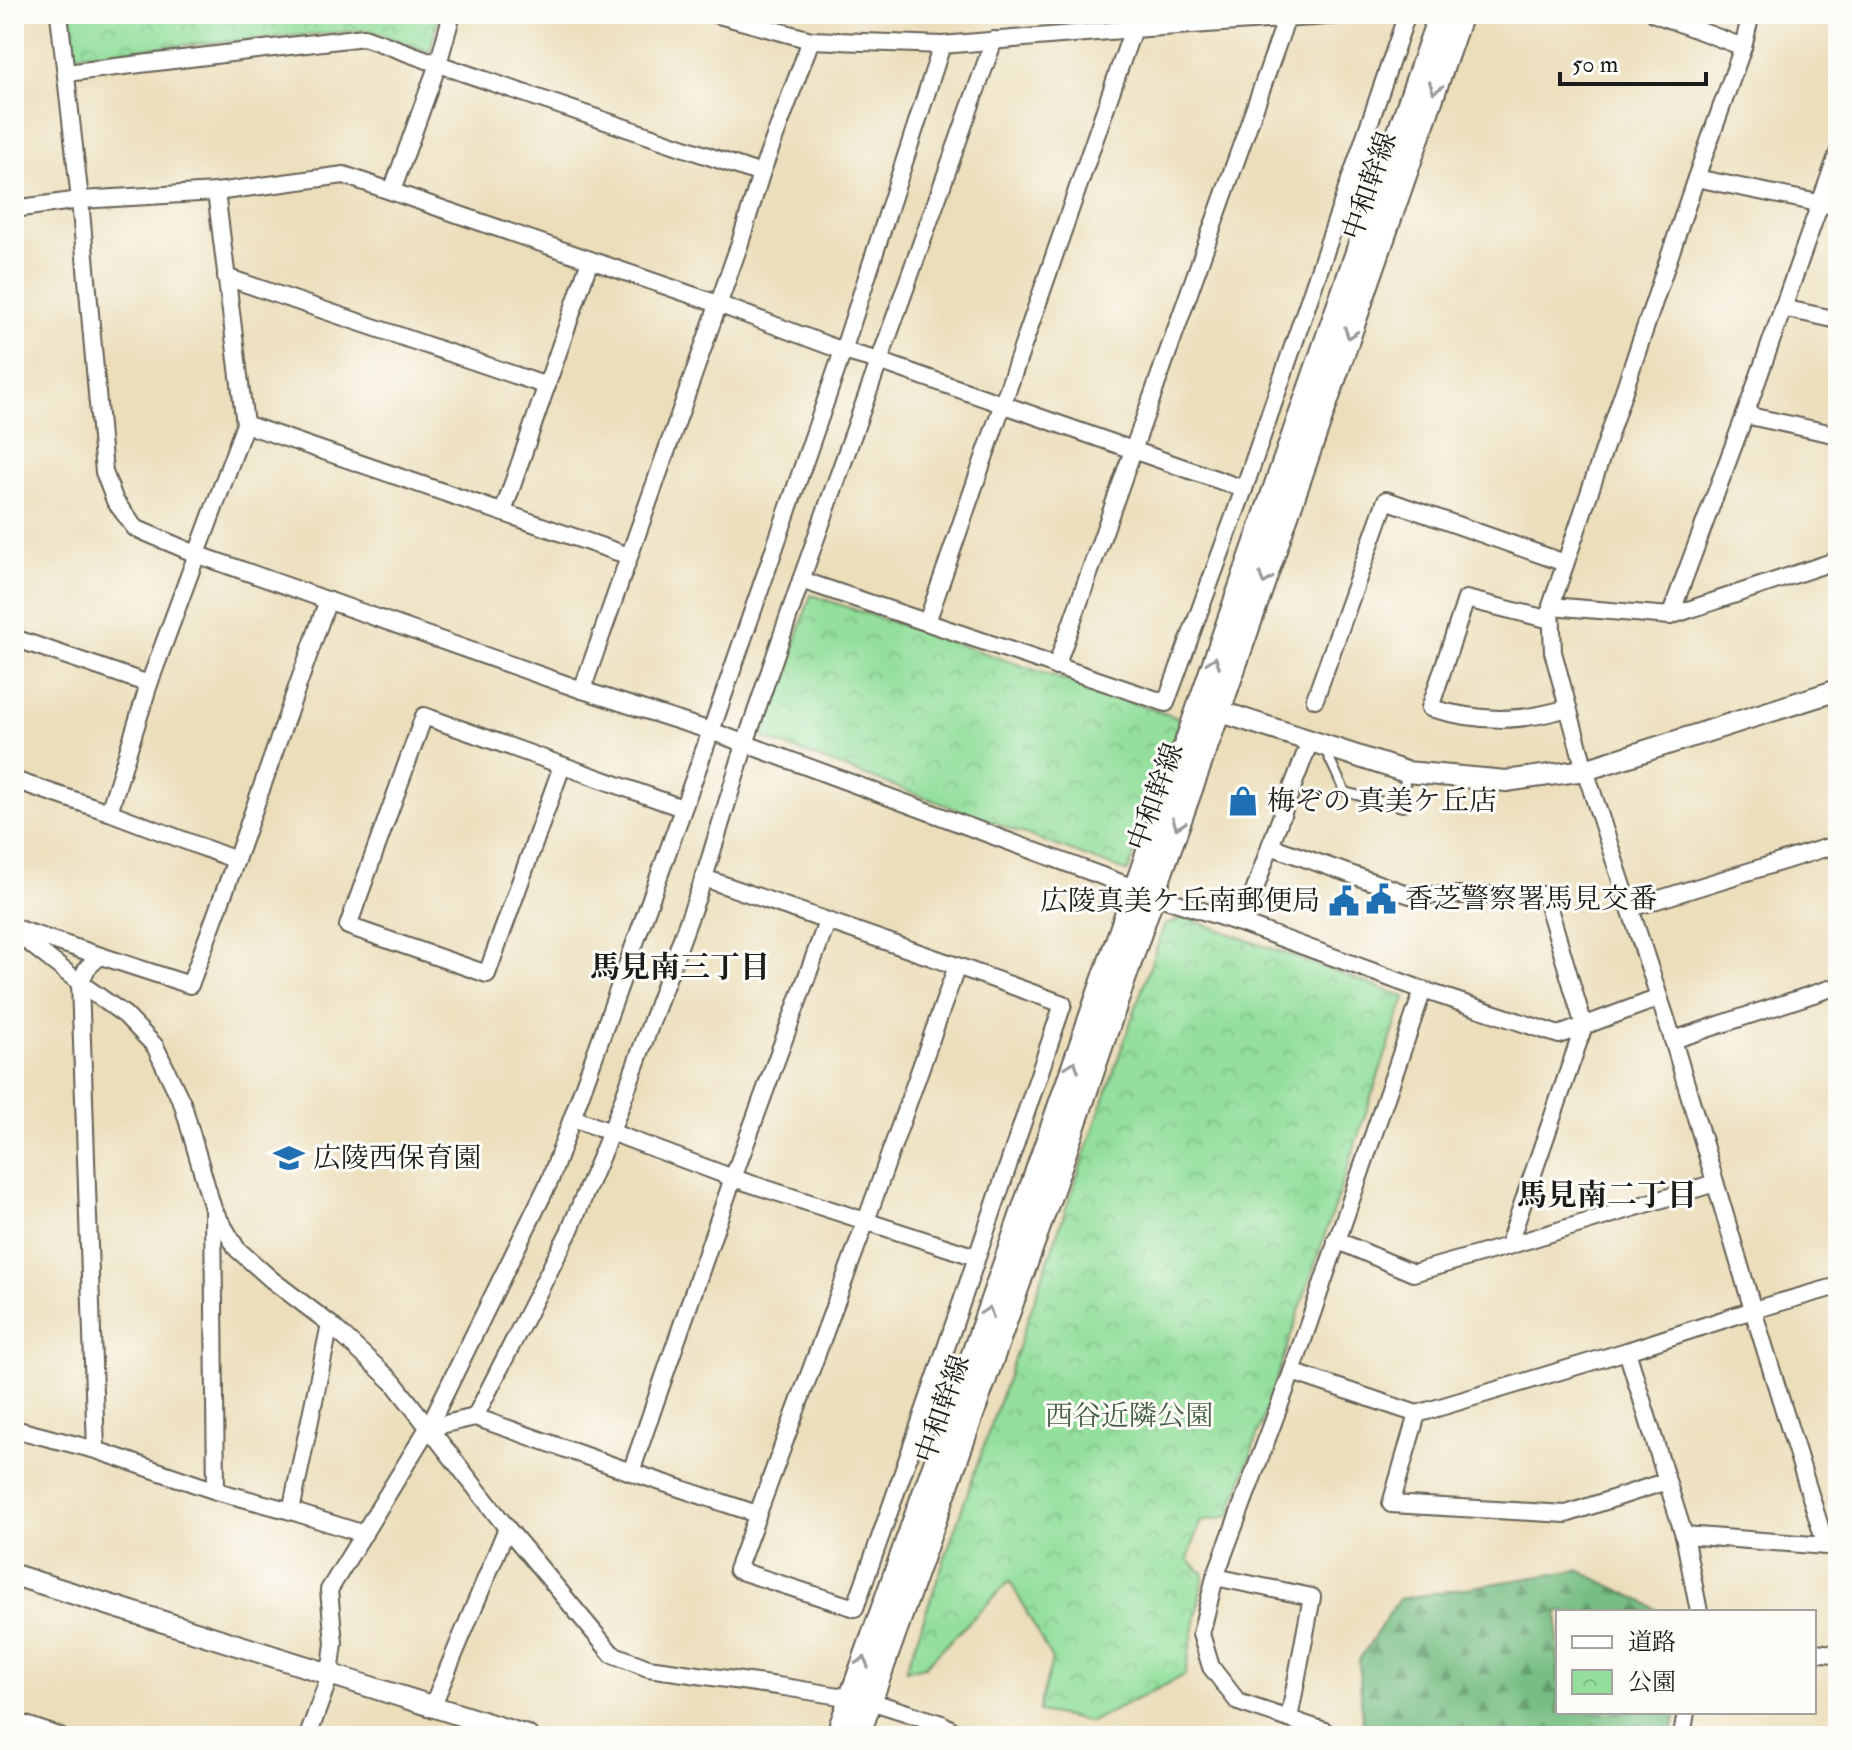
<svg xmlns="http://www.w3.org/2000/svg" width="1852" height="1750" viewBox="0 0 1852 1750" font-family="'IM FELL Double Pica','Noto Serif JP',serif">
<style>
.forest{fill:url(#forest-firs);stroke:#496d50;stroke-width:2}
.park{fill:url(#park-crowns);stroke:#587e5c;stroke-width:2}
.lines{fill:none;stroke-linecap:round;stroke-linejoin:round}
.service-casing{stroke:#656054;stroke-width:12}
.minor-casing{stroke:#656054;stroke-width:20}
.tertiary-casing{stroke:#656054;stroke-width:24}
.secondary-casing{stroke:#656054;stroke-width:26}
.service{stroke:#fff;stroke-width:8}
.minor{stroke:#fff;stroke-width:16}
.tertiary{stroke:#fff;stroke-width:20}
.secondary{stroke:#fff;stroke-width:22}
.oneway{stroke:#999}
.labels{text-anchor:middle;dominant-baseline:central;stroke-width:6;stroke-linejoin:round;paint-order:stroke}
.street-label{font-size:28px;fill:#1c1c1c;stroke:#fdfcf7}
.poi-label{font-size:28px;fill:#1c1c1c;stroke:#fdfcf7;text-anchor:start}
.park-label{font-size:28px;fill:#466048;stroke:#fdfcf7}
.neighbourhood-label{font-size:30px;font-weight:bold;fill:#1c1c1c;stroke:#fdfcf7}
</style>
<defs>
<pattern id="forest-firs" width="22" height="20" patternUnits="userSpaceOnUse" patternTransform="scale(2)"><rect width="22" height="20" fill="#76be83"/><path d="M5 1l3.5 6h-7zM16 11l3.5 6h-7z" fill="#609a6a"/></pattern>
<pattern id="park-crowns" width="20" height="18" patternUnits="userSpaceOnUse" patternTransform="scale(2)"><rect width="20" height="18" fill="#93df9b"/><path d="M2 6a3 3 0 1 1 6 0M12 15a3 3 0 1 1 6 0" fill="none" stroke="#7ebf85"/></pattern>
</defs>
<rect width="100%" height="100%" fill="#fdfcf7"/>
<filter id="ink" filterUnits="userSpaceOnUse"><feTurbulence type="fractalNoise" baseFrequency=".0125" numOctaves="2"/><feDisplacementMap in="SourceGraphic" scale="16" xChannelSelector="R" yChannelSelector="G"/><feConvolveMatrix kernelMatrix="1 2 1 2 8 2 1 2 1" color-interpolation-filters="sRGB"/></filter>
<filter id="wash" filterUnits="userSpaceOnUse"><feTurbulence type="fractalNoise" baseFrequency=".006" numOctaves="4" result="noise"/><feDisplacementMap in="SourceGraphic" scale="32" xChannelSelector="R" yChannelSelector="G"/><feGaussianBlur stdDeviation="1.8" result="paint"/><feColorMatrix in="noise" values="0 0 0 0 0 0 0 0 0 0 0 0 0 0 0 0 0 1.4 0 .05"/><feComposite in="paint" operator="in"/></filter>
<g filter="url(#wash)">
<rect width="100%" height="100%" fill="#ecdebb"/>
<polygon class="forest" points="1578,1570 1644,1602 1661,1612 1558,1612 1558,1712 1677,1712 1671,1736 1373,1736 1363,1730 1359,1660 1399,1599"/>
<g class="park">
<polygon points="71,14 439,14 430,52 368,30 75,54"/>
<polygon points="811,595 1181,719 1128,872 763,738"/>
<polygon points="1184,917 1405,997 1230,1516 1200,1522 1188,1560 1204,1574 1185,1675 1091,1722 1038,1712 1052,1660 1010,1581 925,1666 906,1670 1164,926"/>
</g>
</g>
<g filter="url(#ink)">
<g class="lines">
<g class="service-casing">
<polyline id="service" points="1324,747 1345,792 1402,807 1406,773"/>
</g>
<g class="minor-casing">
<g id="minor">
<polyline points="59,14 80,200 104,472 115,501 135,528 196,554 582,690 711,731 1153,895 1243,924 1423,990 1559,1035 1659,998"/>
<polyline points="1655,14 1743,47"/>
<polyline points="811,40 942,45"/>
<polyline points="994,40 801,580 1166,703 1244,489 1407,14"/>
<polyline points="66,73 364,37 438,64 761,174"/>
<polyline points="1696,178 1838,207"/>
<polyline points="392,191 438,64 452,14"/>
<polyline points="216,192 245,424"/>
<polyline points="14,209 80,200 216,192 344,175 718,304 843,351 879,361 1244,489"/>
<polyline points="226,277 547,386"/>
<polyline points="1782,308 1838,320"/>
<polyline points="1745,415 1838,435"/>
<polyline points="503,512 590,260"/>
<polyline points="1551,606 1670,616 1838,560"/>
<polyline points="1670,616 1745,415 1838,153"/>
<path d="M 1551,620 L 1466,599 L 1430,708 C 1481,722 1517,723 1568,708"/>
<polyline points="927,622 1133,29"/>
<polyline points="14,638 149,684"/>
<polyline points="1056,667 1286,20"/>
<polyline points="582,690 740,243 761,174 811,40 715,14"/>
<polyline points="1315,699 1386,500 1565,563"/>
<polyline points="562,766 487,974 348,926 424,716 682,808"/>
<polyline points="14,780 109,812 149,684 245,424 629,556"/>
<polyline points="109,812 236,860"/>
<polyline points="1270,846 1410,895 1545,895 1584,1026 1508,1246"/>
<path d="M 704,878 L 957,966 L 866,1221 L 737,1570 L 855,1608 C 927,1408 994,1206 1063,1004 L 957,966"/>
<polyline points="1631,908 1838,844"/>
<polyline points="1243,924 1270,846 1310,741"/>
<polyline points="18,929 190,985 236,860 328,600"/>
<polyline points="14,931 80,983 125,1015 155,1046 183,1105 213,1209 237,1249 272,1280 330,1324 393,1382 507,1528 612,1654 648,1668 778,1686 870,1701 942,1724 962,1736"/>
<polyline points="1673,1040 1838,986"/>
<polyline points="573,1118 733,1178 976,1257"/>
<polyline points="213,1212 216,1491"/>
<polyline points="1336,1240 1413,1273 1508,1246 1715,1183"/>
<polyline points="1627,1351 1667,1481"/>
<polyline points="1292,1372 1417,1414 1391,1504 1566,1514 1667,1481 1684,1535 1699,1612"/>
<polyline points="1417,1414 1627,1351 1753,1310 1838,1286"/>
<polyline points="475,1417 569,1232 611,1132 704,878 745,744 801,580"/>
<polyline points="428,1428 475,1417 631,1472 757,1514"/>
<polyline points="14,1429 96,1450 216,1491 291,1511 364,1534"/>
<polyline points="96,1450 80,983 87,968 100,956"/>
<polyline points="631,1472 733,1178 827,922"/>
<polyline points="291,1511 330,1324"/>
<polyline points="1684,1535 1826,1546 1753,1310 1673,1040 1585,770 1553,652 1551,606 1696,178 1743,47 1751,14"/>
<polyline points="1215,1577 1312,1597 1289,1719"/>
<polyline points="1814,1652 1834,1654 1838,1656"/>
<polyline points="432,1707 507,1528"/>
<polyline points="14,1721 59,1736"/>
<polyline points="308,1736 330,1675 334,1643 329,1590 428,1428 550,1180 711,731 843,351 942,45 1133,29 1357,14"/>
<polyline points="1328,1736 1325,1731 1238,1702 1211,1667 1201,1634 1215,1577 1292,1372 1423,990"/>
<polyline points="1682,1736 1686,1712"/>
</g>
</g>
<g class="tertiary-casing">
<g id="tertiary">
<polyline points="1203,706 1406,772 1506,781 1585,770 1838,690"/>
<polyline points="14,1575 527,1736"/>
</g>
</g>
<g class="secondary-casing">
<g id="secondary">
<polyline points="837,1736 941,1446 1440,14"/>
<polyline points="858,1736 1052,1190 1153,895 1219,711 1461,14"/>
</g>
</g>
<use href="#service" class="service"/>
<use href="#minor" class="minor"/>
<use href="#tertiary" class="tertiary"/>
<use href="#secondary" class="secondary"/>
</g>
<defs><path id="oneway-chevron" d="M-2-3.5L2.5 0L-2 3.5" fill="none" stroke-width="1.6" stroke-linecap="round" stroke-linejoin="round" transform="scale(2)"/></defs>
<g class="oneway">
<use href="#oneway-chevron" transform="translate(1435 88) rotate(109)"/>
<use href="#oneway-chevron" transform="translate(1350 333) rotate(109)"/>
<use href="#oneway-chevron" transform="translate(1265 579) rotate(109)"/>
<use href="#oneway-chevron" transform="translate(1214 662) rotate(-71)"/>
<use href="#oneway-chevron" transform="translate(1178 824) rotate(110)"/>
<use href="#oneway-chevron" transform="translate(1073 1066) rotate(-71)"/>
<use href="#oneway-chevron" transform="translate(988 1312) rotate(-71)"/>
<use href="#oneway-chevron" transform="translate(863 1662) rotate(-70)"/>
</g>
</g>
<defs>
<g id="shop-bare" transform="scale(2.4)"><path d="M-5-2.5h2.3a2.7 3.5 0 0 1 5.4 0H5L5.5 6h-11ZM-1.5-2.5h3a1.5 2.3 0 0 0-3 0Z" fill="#1f6fb2" stroke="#fdfcf7" stroke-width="2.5" paint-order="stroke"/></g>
<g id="civic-bare" transform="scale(2.4)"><path d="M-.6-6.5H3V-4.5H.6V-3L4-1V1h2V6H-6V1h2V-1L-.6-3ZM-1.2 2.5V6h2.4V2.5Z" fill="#1f6fb2" stroke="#fdfcf7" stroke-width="2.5" paint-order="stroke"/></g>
<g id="school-bare" transform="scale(2.4)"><path d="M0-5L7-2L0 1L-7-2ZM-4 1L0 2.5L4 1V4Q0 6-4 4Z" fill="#1f6fb2" stroke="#fdfcf7" stroke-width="2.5" paint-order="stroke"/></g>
</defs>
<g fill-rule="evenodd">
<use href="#shop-bare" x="1243" y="801"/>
<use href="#civic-bare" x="1381" y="899"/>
<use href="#civic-bare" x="1344" y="901"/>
<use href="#school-bare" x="289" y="1158"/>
</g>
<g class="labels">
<g class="street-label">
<text transform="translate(1370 186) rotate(-71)">中和幹線</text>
<text transform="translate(1156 797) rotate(-70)">中和幹線</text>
<text transform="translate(943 1409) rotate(-71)">中和幹線</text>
</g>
<g class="poi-label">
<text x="1267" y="801">梅ぞの 真美ケ丘店</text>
<text x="1405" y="899">香芝警察署馬見交番</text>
<text x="1320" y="901" text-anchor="end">広陵真美ケ丘南郵便局</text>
<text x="313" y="1158">広陵西保育園</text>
</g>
<g class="park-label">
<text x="1129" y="1416">西谷近隣公園</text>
</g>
<g class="neighbourhood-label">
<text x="680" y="967">馬見南三丁目</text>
<text x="1607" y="1195">馬見南二丁目</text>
</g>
</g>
<rect width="1852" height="1750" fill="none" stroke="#fdfcf7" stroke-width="48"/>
<rect x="1556" y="1610" width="260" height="104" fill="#fdfcf7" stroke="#a3a29f" stroke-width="2"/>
<rect x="1572" y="1636" width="40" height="12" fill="#ffffff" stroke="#a3a29f" stroke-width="2"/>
<text x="1628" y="1650" font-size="24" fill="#1c1c1c">道路</text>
<rect x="1572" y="1670" width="40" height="24" fill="url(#park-crowns)" stroke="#a3a29f" stroke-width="2"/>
<text x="1628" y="1690" font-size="24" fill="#1c1c1c">公園</text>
<path d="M1560 72v12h146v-12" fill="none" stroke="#1c1c1c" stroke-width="4"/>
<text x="1572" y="72" font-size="24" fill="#1c1c1c" stroke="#fdfcf7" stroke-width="6" paint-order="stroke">50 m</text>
</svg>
